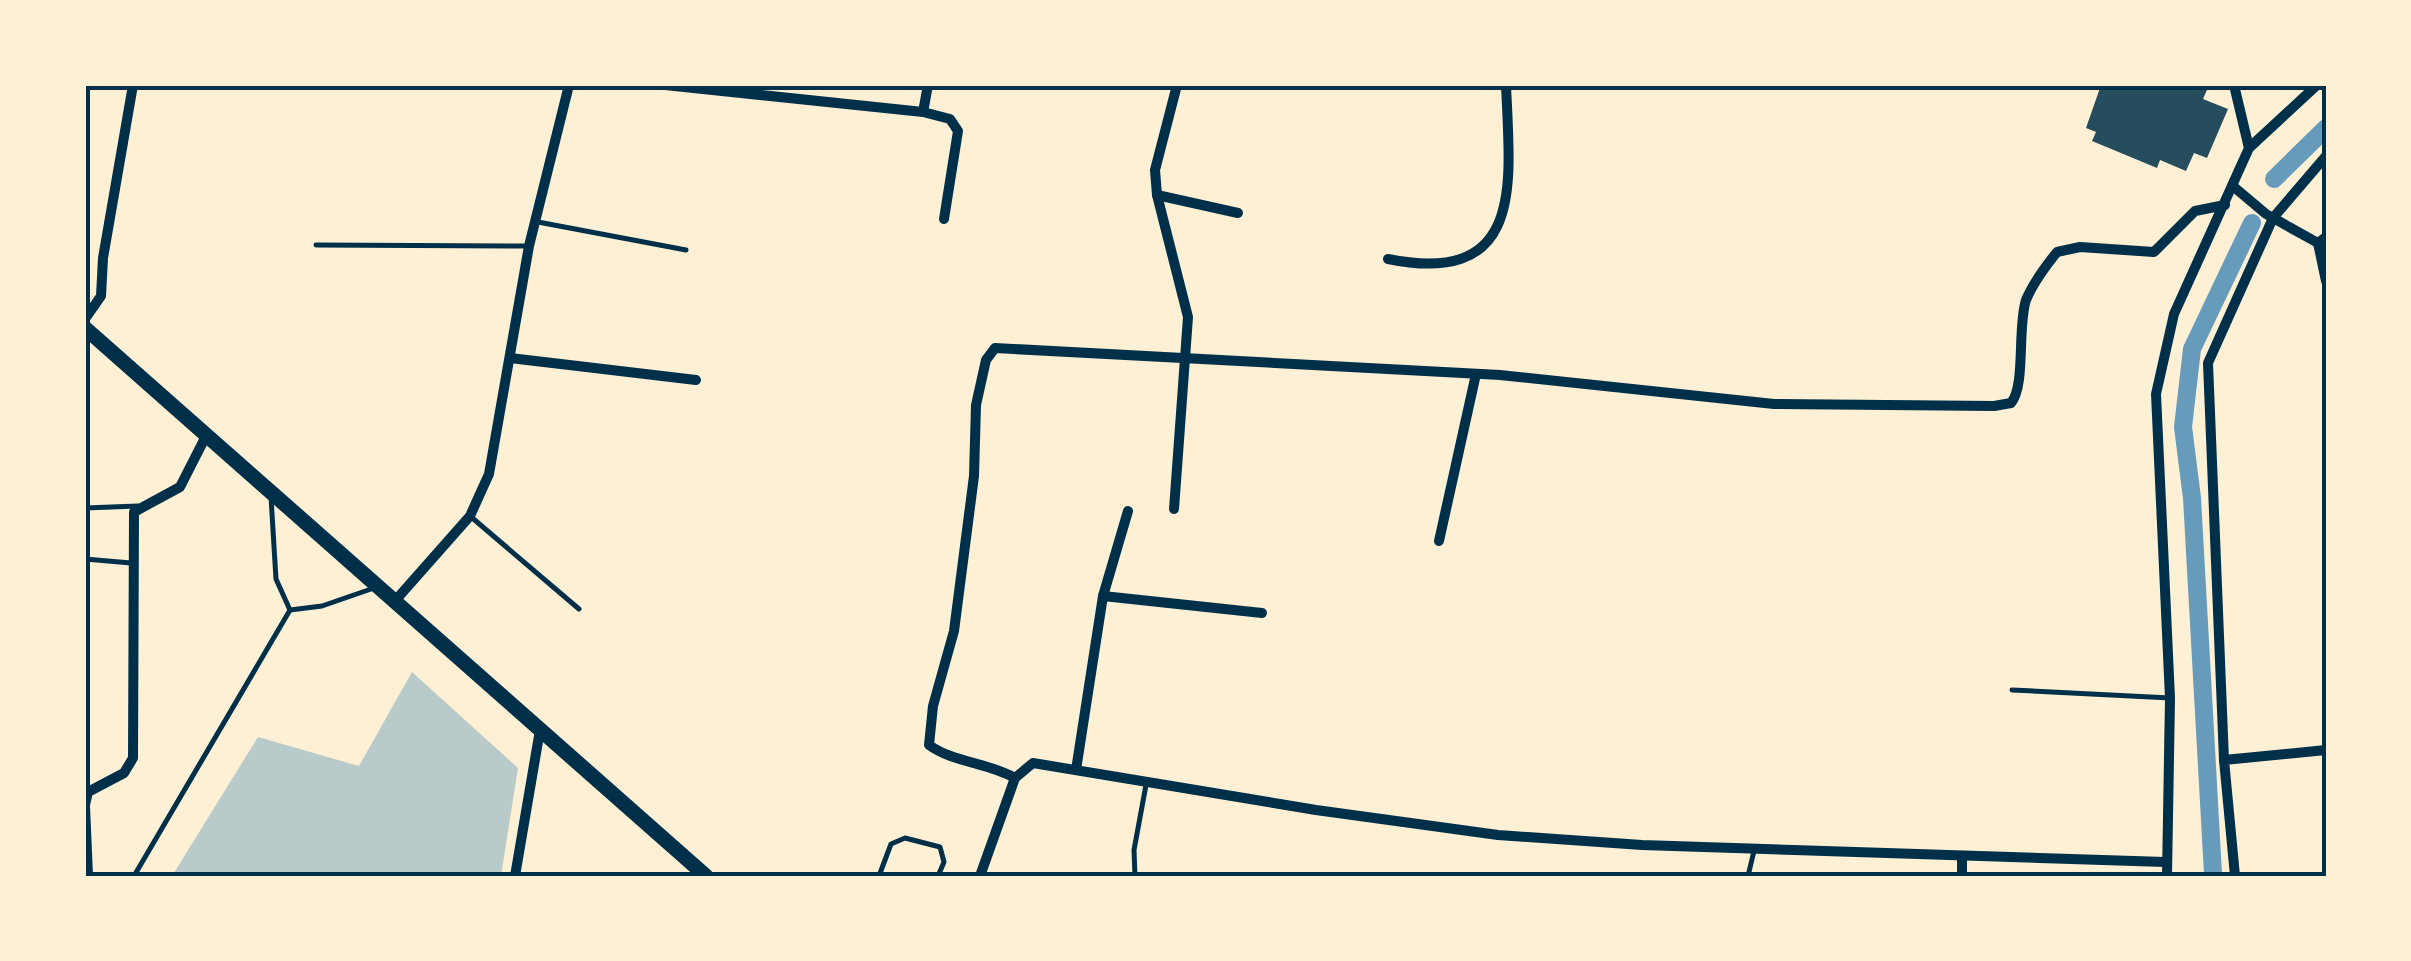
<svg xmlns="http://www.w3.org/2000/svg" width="2411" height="961" viewBox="0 0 2411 961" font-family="Inter,sans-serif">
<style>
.green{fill:#b9caca}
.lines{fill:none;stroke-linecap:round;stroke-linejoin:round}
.canal{stroke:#669bbc;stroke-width:18}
.building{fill:#264d5e}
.service{stroke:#003049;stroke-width:5}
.minor{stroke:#003049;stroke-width:10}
.primary{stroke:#003049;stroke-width:15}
.neatline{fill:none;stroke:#003049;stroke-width:4}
</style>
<rect width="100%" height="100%" fill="#fdf0d5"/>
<polygon class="green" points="412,672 518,768 501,876 172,876 258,737 359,766"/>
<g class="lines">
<g class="canal">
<polyline points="2274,179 2326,128"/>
<polyline points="2213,874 2192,498 2183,427 2192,349 2252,223"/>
</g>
</g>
<polygon class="building" points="2101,85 2209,85 2203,99 2228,109 2207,158 2194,153 2186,171 2160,160 2157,168 2092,141 2096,132 2086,128"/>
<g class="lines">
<g class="service">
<polyline points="538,222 686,250"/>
<polyline points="316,245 528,246"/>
<polyline points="271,497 276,579 290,610"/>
<polyline points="85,508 138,506"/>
<polyline points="470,516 579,609"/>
<polyline points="85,559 131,563"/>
<polyline points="290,610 322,606 374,588"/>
<polyline points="2012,690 2170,698"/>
<polyline points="134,876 290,610"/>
<polyline points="879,876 891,844 905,838 940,847 944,862 938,876"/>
<polyline points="1135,876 1134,850 1146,785"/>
<polyline points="1748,876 1754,851"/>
</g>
<g class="minor">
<polyline points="665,85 923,112 928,85"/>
<polyline points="2234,85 2249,148"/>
<polyline points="923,112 950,119 958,131 944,219"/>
<polyline points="2234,187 2266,214 2318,243 2326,237"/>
<polyline points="1157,195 1238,213"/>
<polyline points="2318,243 2326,281"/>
<path d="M 1388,259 C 1526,287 1510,182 1506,85"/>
<polyline points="85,319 101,296 103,258 133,85"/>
<polyline points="510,358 696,380"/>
<polyline points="1174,509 1188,317 1157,195 1155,170 1177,85"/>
<polyline points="1439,541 1476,374"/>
<polyline points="1103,596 1262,613"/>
<polyline points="394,602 470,516 489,474 529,246 569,85"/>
<polyline points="2224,760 2208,363 2273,218 2326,156"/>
<polyline points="1076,770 1103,596 1128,511"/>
<path d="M 1015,778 C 987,762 954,763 929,745 L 933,706 L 954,631 L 974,476 L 976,405 L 986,360 L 995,348 L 1500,375 L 1774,404 L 1994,406 L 2011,403 C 2026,385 2017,328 2026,300 C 2033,283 2045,267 2057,252 L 2080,247 L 2154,252 L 2195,211 L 2225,205"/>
<polyline points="85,805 88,792 124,773 133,758 134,512 180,487 206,436"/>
<polyline points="85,806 88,876"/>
<polyline points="515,876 540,730"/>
<polyline points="980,876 1015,778 1033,763 1316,810 1498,835 1642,845 2165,862"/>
<polyline points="1962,876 1962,858"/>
<polyline points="2167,876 2170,698 2156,394 2174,314 2249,148 2317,85"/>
<polyline points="2235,876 2224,760 2326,750"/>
</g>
<polyline class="primary" points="85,328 706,876"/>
</g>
<rect width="2411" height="961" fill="none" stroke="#fdf0d5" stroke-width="175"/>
<rect x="88" y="88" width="2236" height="786" class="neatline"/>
</svg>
